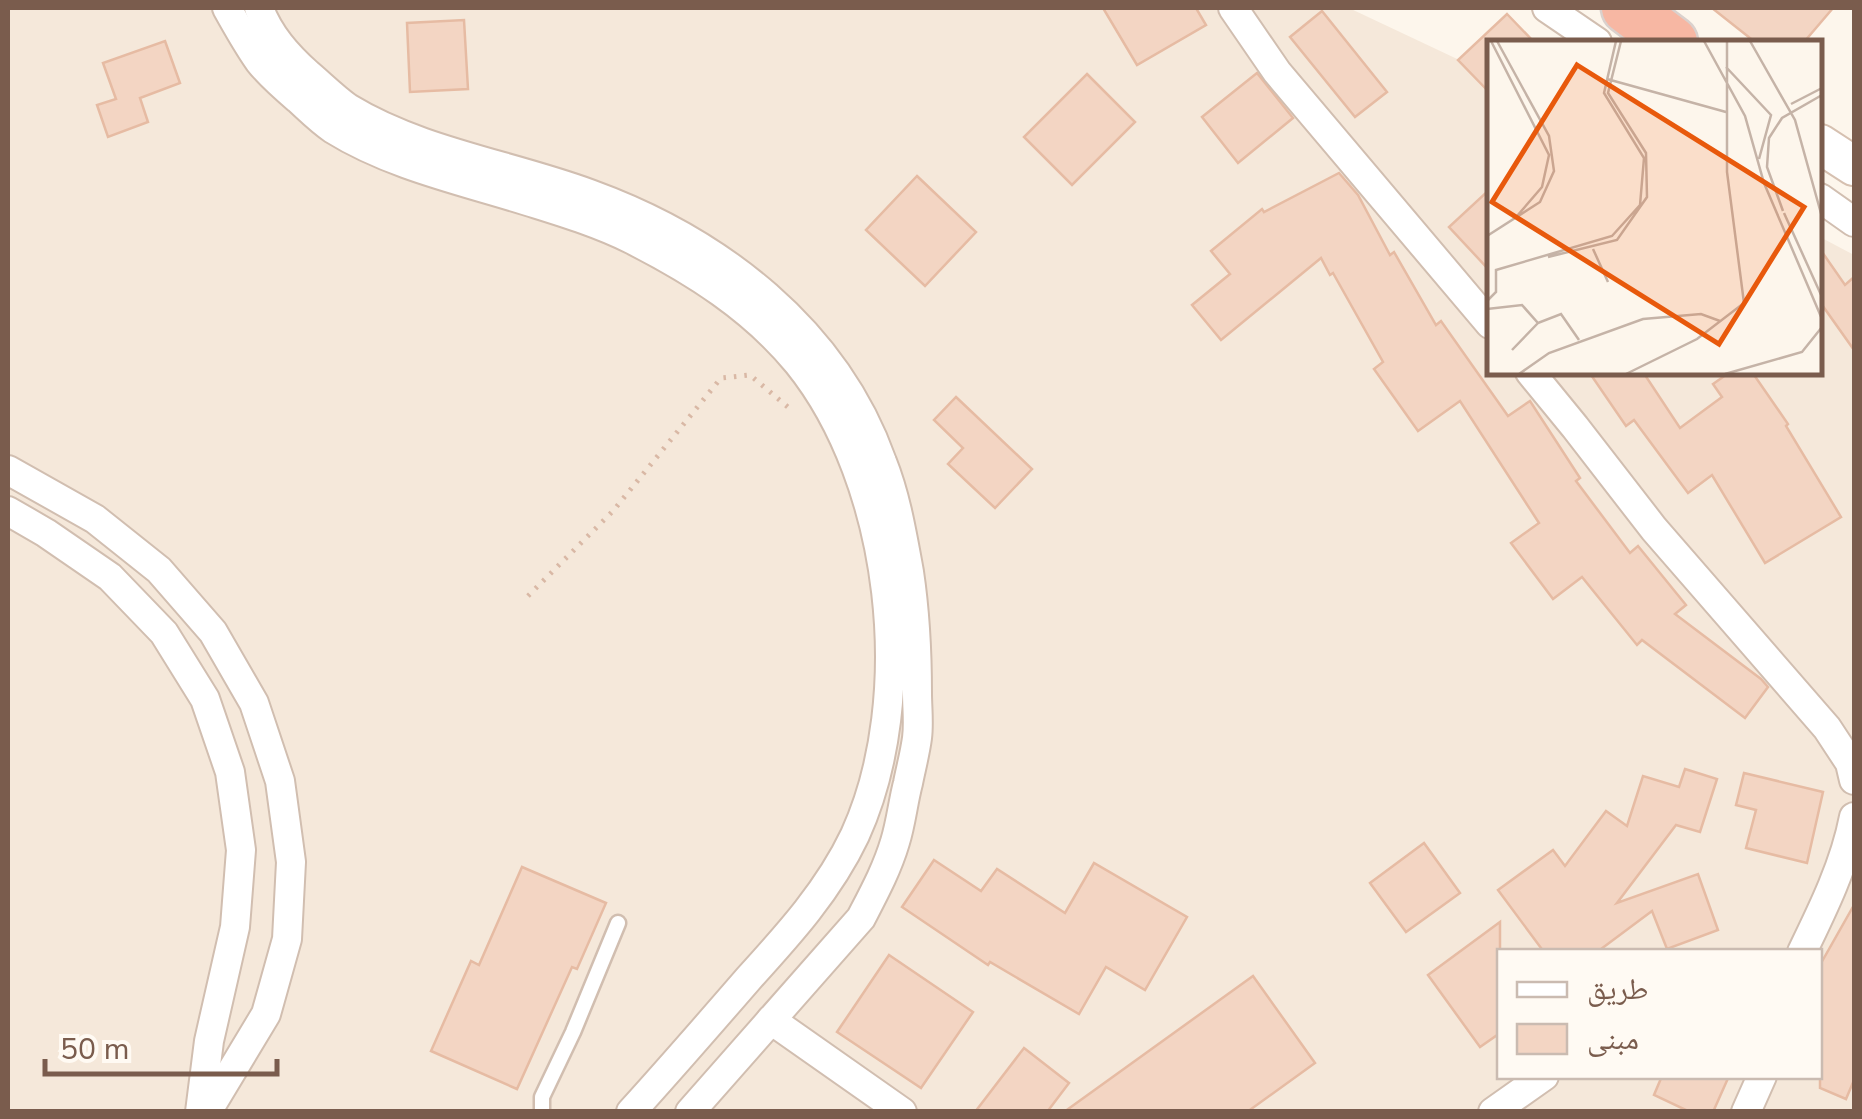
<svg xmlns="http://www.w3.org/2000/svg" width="1862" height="1119" viewBox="0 0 1862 1119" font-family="'Nunito Sans','Noto Naskh Arabic',sans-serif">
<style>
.residential{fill:#f5e8da;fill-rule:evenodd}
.building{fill:#f3d5c3;stroke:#e6bba3;stroke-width:2.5}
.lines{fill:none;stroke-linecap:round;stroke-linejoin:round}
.lane-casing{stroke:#d1beb0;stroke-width:19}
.street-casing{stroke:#d1beb0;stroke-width:32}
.secondary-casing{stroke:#d6c0b0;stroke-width:42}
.highway-casing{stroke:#dad1cd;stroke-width:55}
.path{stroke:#d9b8a5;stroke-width:5;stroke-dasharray:2.5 8;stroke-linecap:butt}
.lane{stroke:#fff;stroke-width:14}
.street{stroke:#fff;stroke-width:28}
.secondary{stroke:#fff;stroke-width:38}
.highway{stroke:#f7b7a3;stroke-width:50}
.inset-road{fill:none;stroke:#c5b3a7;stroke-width:2.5}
.view{fill:#e8590c;fill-opacity:0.15;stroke:#e8590c;stroke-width:5}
.inset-edge{fill:none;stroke:#7a5c4d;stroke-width:5}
</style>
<rect width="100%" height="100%" fill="#fdf6ec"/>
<path class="residential" d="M 8,8 L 1349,8 L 1489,74 L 1490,372 L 1820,372 L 1820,237 L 1854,255 L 1854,1111 L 8,1111 ZM 1500,952 L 1820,952 L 1820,1076 L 1500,1076 Z"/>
<g class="building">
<polygon points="1103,8 1196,8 1206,25 1137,65"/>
<polygon points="1712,8 1833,8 1804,42 1755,42"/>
<polygon points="1322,11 1387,92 1355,117 1290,37"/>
<polygon points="1507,14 1534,42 1490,42 1490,93 1458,60"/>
<polygon points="464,20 468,89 410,92 407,23"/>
<polygon points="165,41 180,83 140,98 148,122 108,137 97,105 116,99 103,63"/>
<polygon points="1257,73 1293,118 1238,163 1202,117"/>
<polygon points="1087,74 1135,122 1072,185 1024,137"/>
<polygon points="1339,173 1358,195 1390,255 1394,252 1436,325 1441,321 1508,416 1530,401 1580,478 1576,481 1630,553 1638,546 1686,605 1675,614 1761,679 1768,687 1745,718 1642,640 1637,645 1582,577 1553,599 1511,543 1539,523 1460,401 1418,431 1374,369 1383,362 1333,273 1330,275 1321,258 1221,340 1192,305 1230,274 1211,251 1262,209 1264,212"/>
<polygon points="917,176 976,232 925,286 866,230"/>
<polygon points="1490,189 1490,271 1449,227"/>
<polygon points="1820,249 1845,285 1854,277 1854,350 1820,302"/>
<polygon points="1589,372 1643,372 1680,428 1722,397 1713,384 1730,372 1752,372 1788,424 1786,426 1841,517 1765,563 1712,475 1688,493 1634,420 1626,426"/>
<polygon points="956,397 1032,469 995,508 948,464 963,448 934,420"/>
<polygon points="1685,769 1717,779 1700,832 1676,825 1617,903 1698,874 1718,930 1667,949 1652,911 1597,952 1544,952 1498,890 1553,850 1565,866 1606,811 1627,826 1643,776 1679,787"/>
<polygon points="1744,773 1823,792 1807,863 1746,848 1756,810 1736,805"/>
<polygon points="1424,843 1460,893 1406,932 1370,883"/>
<polygon points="934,860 981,891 997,869 1065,913 1094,863 1187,917 1145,990 1106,967 1079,1014 990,962 988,965 902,907"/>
<polygon points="522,867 606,903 577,969 572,967 517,1089 431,1051 471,961 479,965"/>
<polygon points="1854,905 1854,1080 1846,1099 1820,1088 1820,965"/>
<polygon points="1500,922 1500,1033 1480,1047 1428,975"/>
<polygon points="889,955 973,1012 921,1088 837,1032"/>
<polygon points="1253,976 1315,1063 1247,1112 1064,1112"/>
<polygon points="1024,1048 1069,1083 1047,1112 975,1112"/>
<polygon points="1662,1076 1729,1076 1713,1112 1690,1112 1654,1095"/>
</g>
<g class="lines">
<g class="lane-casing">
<polyline id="lane" points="542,1112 542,1097 573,1032 618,923"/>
</g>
<g class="street-casing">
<g id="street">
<path d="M 227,8 C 237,26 247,44 259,61 C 270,75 284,87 298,99 C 309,109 321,121 333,129 C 394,167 469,182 537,204 C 569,214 601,224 631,239 C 694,271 753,308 798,363 C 894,482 918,697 855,835 C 829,890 789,934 749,978 C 710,1023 671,1068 631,1112"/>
<path d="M 259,8 C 269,35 287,55 308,74 C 321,85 334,98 348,108 C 420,152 512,165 590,194 C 719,241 835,330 882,462 C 896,497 902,534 909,572 C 915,612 917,652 917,693 C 917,708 919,723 917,738 C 915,753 911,768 908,783 C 903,802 901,823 895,842 C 887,869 874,893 861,918 L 690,1112"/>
<polyline points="1233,8 1277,72 1490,324"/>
<polyline points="1547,8 1597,42"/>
<polyline points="1820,198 1854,222"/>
<polyline points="1530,372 1575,427 1654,529 1827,728 1850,763 1854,780"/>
<polyline points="8,470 95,519 159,570 213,632 254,703 280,781 291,862 287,939 266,1014 207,1112"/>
<polyline points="8,511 46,533 110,577 164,633 205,699 230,772 241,850 235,927 209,1041 200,1112"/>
<path d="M 1802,952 C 1823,909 1845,864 1854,817"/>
<polyline points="771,1020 902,1112"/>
<polyline points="1493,1112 1544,1076"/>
<polyline points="1746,1112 1762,1076"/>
</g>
</g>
<g class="secondary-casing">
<polyline id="secondary" points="1820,144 1854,166"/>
</g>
<g class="highway-casing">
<polyline id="highway" points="1627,8 1672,42"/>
</g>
<polyline class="path" points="528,596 613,511 721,378 750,375 789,408"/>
<use href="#lane" class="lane"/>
<use href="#street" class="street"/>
<use href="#secondary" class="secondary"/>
<use href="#highway" class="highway"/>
</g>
<g transform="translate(1487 40)">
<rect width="335" height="335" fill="#fdf6ec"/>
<path class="inset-road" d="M 4,1 L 62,115 L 55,147 L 30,176M 217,1 L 258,76 L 277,143 L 335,279M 263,1 L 308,80 L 335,177M 239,27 L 284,75 L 272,119M 120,39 L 239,72M 304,64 L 335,48M 296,171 L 280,127 L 282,98 L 295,78 L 335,55M 297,173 L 335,257M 0,196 L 53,162 L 67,131 L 62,96 L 10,1M 106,209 L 121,242M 61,217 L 130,200 L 160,157 L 159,113 L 121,53 L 134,1M 0,261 L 9,252 L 9,230 L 125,196 L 153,165 L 157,118 L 117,53 L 129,1M 0,269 L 35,265 L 51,283 L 74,274 L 92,300M 25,310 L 51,283M 32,334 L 62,313 L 156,279 L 214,274 L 233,281M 139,334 L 210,299 L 257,263 L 240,132 L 240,1M 238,334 L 315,312 L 335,287"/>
<path class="view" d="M 90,25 L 317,167 L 232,304 L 5,162 Z"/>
<rect width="335" height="335" class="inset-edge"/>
</g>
<rect width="1862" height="1119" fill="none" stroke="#7a5c4d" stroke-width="20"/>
<rect x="1497" y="949" width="325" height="130" fill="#fffaf3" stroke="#cabbb1" stroke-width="2.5"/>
<rect x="1517" y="982" width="50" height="15" fill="#ffffff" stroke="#cabbb1" stroke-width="2.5"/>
<text x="1587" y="999" font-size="30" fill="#7a5c4d">طريق</text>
<rect x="1517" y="1024" width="50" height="30" fill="#f3d5c3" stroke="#cabbb1" stroke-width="2.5"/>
<text x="1587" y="1049" font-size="30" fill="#7a5c4d">مبنى</text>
<path d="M45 1059v15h232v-15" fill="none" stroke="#7a5c4d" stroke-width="5"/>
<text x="60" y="1059" font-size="30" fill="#7a5c4d" stroke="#fffaf3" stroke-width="8" paint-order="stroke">50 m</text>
</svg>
